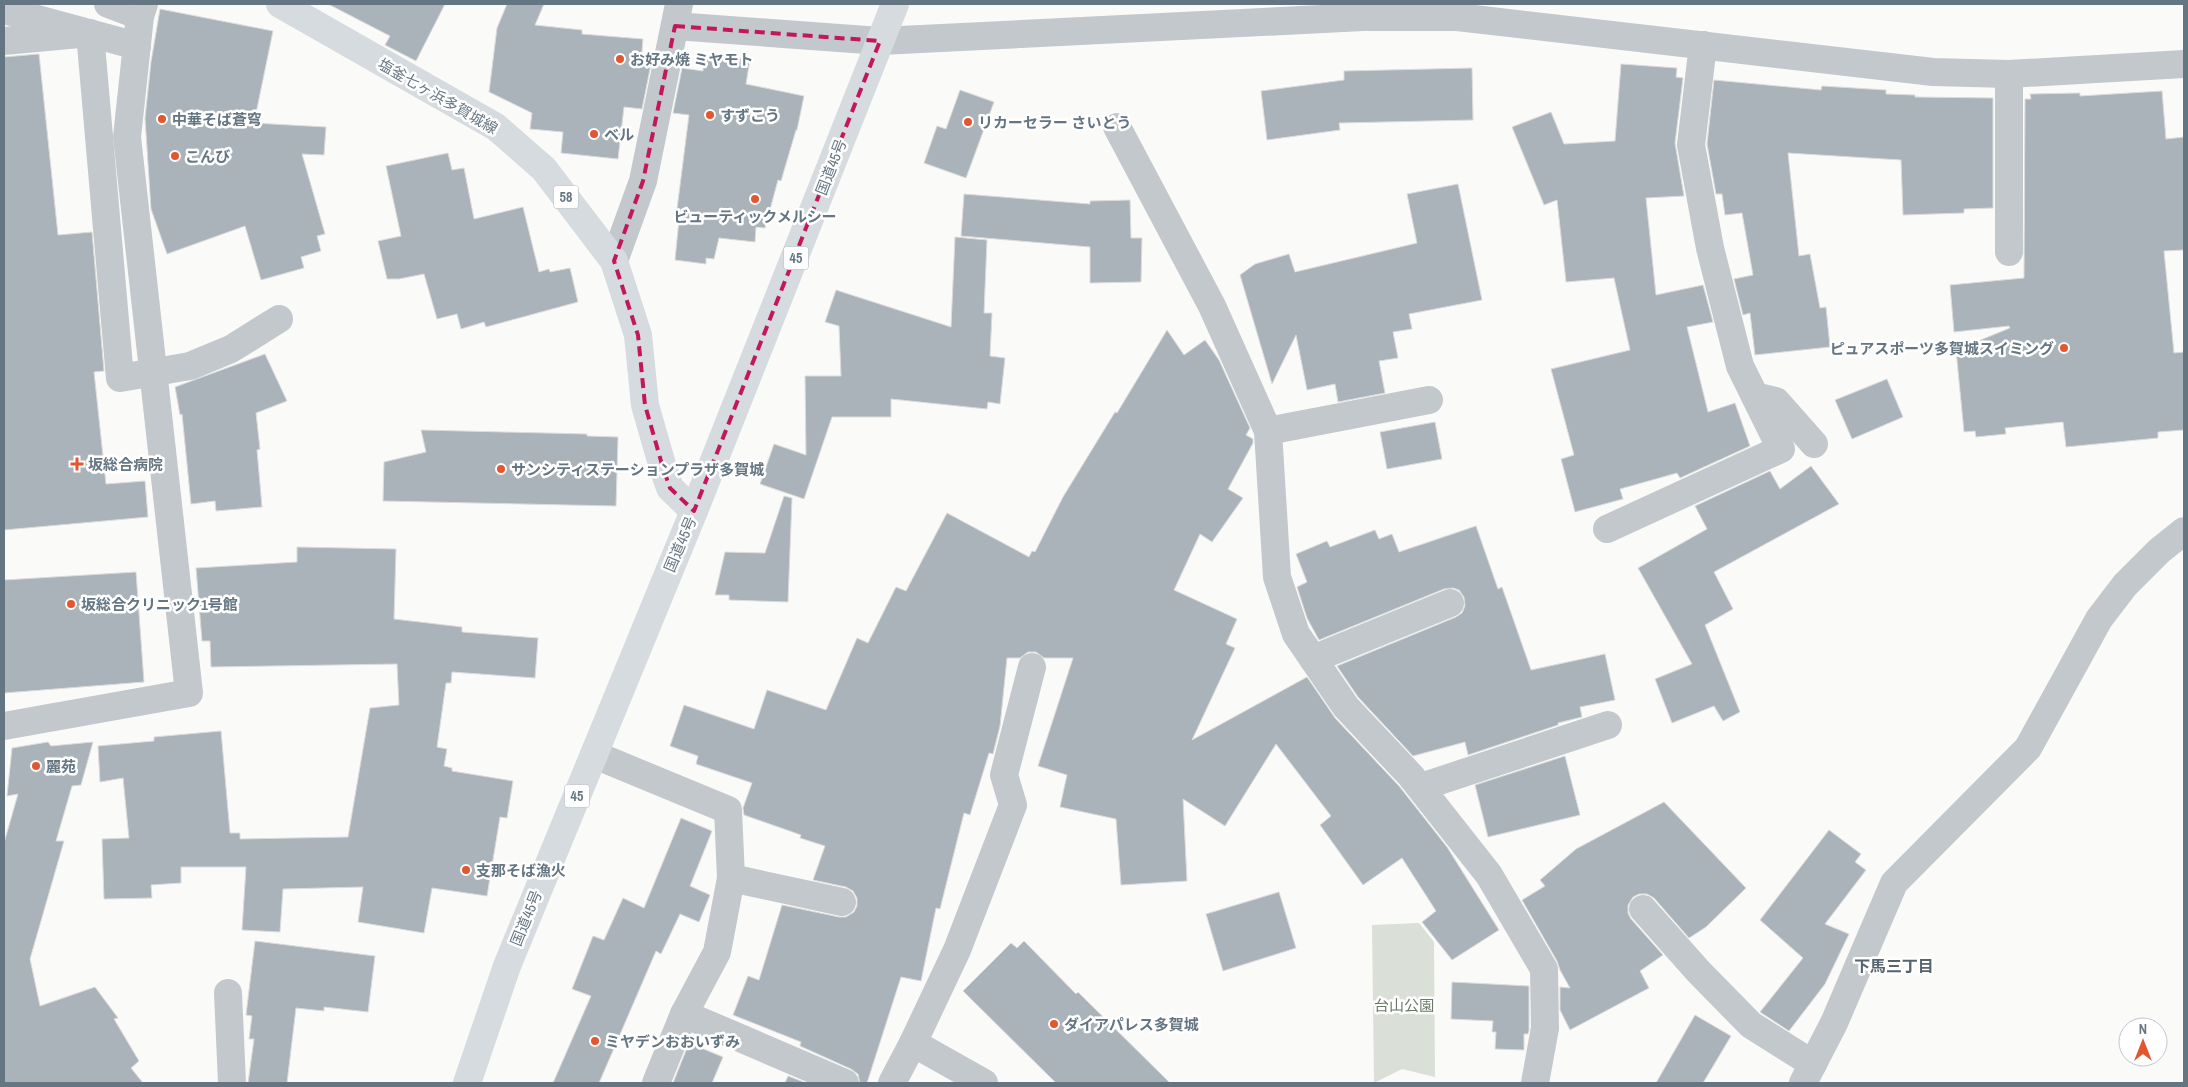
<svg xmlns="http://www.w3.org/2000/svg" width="2188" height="1087" viewBox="0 0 2188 1087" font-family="'Archivo Narrow','Noto Sans JP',sans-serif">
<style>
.green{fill:#dadfd7}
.building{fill:#aab3b9;stroke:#dcdcda}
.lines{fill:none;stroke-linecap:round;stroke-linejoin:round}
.minor{stroke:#c3c8cc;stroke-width:28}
.major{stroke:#d6dbdf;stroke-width:28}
.highway{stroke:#d6dbdf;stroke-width:28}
.marked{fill:none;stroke:#c2185b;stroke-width:4;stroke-dasharray:10 6;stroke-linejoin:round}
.poi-dot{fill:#e4572e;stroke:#fff;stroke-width:2}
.labels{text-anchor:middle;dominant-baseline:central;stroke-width:5;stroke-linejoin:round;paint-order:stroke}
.shield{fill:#fff;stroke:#939fa8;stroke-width:1}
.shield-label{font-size:14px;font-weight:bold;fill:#657683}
.poi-label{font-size:15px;font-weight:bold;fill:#657683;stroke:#fff;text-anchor:start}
.street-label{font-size:15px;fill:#657683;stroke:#fff}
.park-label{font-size:15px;fill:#687a64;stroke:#fff}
.neighbourhood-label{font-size:16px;font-weight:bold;fill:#57646e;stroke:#fff}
</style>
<rect width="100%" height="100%" fill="#fafaf8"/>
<polygon class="green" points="1419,923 1434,942 1435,1077 1402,1069 1374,1083 1372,925"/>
<g class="building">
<polygon points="328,4 445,4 416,61 385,45 390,36"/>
<polygon points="507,4 544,4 535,25 582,30 582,34 643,39 641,63 651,64 642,109 624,107 618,159 561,153 563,132 530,129 532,113 489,92 497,28"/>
<polygon points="160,9 273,31 254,123 326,127 324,155 302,154 325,234 317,236 321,251 301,257 304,268 261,280 245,226 167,254 151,209 145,118 151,62"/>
<polygon points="39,54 58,235 92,232 104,371 94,372 106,484 145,481 148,517 4,530 4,57"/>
<polygon points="704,56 750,59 746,84 804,96 797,130 796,130 781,181 778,180 765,228 756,227 755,242 719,238 714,259 706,258 706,264 675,260 680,209 677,209 689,115 673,113 682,68 703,71"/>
<polygon points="1621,64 1677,68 1676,77 1683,78 1675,143 1684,196 1646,198 1656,295 1703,285 1713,322 1687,327 1708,412 1735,403 1750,446 1680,478 1677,473 1620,489 1623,499 1575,512 1561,459 1574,455 1551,369 1630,350 1614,278 1566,282 1557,200 1544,205 1512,127 1551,112 1564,144 1615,141"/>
<polygon points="1472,68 1473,120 1339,123 1340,130 1267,140 1261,91 1344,80 1344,71"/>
<polygon points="1714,80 1821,90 1822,86 1886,90 1886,94 1915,95 1915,97 1993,98 1993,208 1964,209 1964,213 1903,215 1901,160 1788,153 1799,256 1810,254 1820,308 1826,307 1830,347 1755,355 1750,313 1743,315 1734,279 1753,275 1742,213 1725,215 1722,194 1716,194 1707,144"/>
<polygon points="960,90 994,102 966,178 924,163 937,126 946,129"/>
<polygon points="2162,91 2166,139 2184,137 2184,250 2164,251 2174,353 2184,352 2184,430 2158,432 2158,438 2066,447 2063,422 2005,428 2006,434 1976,437 1975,431 1964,432 1956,350 2010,328 2009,326 1954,332 1950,285 2024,278 2025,99 2031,99 2030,94 2080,93 2080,96"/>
<polygon points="448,153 452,170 464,168 474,219 523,207 539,272 549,269 550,272 570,268 578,302 486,327 484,322 461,329 457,314 437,319 424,274 399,279 387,279 378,241 401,236 386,166"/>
<polygon points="1458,184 1482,300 1409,314 1412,329 1393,332 1398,358 1379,361 1385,393 1338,402 1335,384 1307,390 1296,335 1272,384 1240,275 1255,264 1289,254 1295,272 1417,243 1407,194"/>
<polygon points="964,194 1090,204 1090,201 1130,200 1131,238 1142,238 1141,282 1090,283 1090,247 961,236"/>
<polygon points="955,237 987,240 984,313 992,313 990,356 1005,358 1000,404 988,402 987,409 891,399 891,417 832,417 804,499 760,484 774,444 806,455 805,376 841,376 839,326 825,322 836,290 951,327"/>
<polygon points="1167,330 1184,355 1205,340 1219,360 1250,428 1246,435 1253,439 1253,443 1228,489 1243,498 1212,542 1200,534 1174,590 1237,619 1226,644 1235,648 1192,740 1307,677 1335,718 1399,786 1447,847 1499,930 1452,960 1422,922 1436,911 1402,858 1363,885 1320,825 1331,816 1276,744 1225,826 1183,799 1187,881 1121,885 1116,819 1060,807 1067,775 1038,766 1073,658 1044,658 1036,652 1028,652 1020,658 1007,658 1000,726 993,754 989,753 970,815 964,813 940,909 936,908 921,981 901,977 867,1083 860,1083 858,1074 851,1069 800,1046 801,1042 733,1015 748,976 759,980 782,905 839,917 846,917 854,912 857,906 857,898 853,891 846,887 813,880 825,846 800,838 801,835 744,815 743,808 752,783 696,764 698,756 670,746 684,705 754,729 767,690 826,710 857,638 868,643 896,587 906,591 947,513 1029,557 1032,551 1035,552 1063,497 1115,412 1117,413"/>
<polygon points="265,354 287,401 256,413 260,449 257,450 262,507 216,511 215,501 191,504 182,414 180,415 175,387"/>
<polygon points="1887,379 1903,417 1852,439 1835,400"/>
<polygon points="1435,422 1442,459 1387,469 1380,432"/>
<polygon points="421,430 587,434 587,436 618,437 616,506 383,501 384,462 426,452"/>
<polygon points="1811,466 1839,504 1714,572 1733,609 1705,625 1740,712 1723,721 1714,706 1672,723 1655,679 1692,664 1638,568 1707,529 1695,506 1770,471 1780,489"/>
<polygon points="784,496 792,498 788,602 729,600 729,595 715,595 725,552 765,553"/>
<polygon points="1476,526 1498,589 1502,587 1531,670 1605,654 1615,700 1580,707 1582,717 1558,723 1558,725 1468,755 1465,742 1413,756 1358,697 1337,666 1456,617 1462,613 1465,606 1464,597 1459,590 1453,588 1444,589 1319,640 1307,618 1297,587 1307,582 1296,554 1327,541 1330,547 1375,530 1379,539 1392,534 1399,552"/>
<polygon points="297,547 396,549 394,619 462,627 462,632 538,638 535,678 452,672 451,683 446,683 437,747 447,749 444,766 452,768 452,771 513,781 507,818 500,817 487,896 432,888 424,933 358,922 363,887 283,889 280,932 242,930 246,867 181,867 181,883 151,885 152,898 104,899 102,839 129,838 123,778 100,782 98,746 154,741 154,737 221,731 230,833 240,833 240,839 348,837 370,708 399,705 397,664 211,667 210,641 202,641 196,568 297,562"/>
<polygon points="136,572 144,682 4,693 4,580"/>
<polygon points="48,742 51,746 93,742 81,785 72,786 56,841 64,841 30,959 40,1006 95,987 118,1018 114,1019 139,1061 131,1068 143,1083 4,1083 4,843 18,794 7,796 12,748"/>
<polygon points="1565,756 1580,815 1488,837 1475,785"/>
<polygon points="1664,802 1746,888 1706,927 1689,938 1654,898 1647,894 1639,894 1633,897 1628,905 1628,913 1631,919 1663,955 1640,971 1649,988 1570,1030 1560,1010 1560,987 1570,988 1560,970 1557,961 1522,900 1545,886 1540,880 1576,849"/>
<polygon points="681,818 712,831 690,886 710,895 699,922 680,914 661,954 656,951 599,1083 553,1083 591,996 572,989 593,936 604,940 623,898 644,908"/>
<polygon points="1829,830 1861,854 1855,862 1866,870 1825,924 1849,934 1825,984 1789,1031 1760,1012 1803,958 1760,920"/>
<polygon points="1279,892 1296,948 1223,971 1206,914"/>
<polygon points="255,941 375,956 368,1012 324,1007 324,1011 296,1008 287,1083 248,1083 254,1039 249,1039 252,1016 246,1015"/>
<polygon points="1024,941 1076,994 1078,992 1170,1083 1056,1083 963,991 1011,943 1017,948"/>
<polygon points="1452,982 1529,986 1529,1031 1528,1034 1524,1034 1524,1050 1495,1049 1496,1032 1492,1032 1493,1021 1451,1019"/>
<polygon points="1695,1015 1731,1036 1703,1083 1656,1083"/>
<polygon points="689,1043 723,1057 712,1083 673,1083"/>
<polygon points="788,1076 806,1083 785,1083"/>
</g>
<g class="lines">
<g class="minor">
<polyline points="108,4 140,16"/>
<polyline points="4,10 137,46"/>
<polyline points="675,26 880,41 1363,17 1457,17 1933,72 2009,74 2184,64"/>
<polyline points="4,41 90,33 120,378 190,366 231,349 279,319"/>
<polyline points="2009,74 2009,252"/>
<polyline points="1117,127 1212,306 1268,431 1277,577 1296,634 1346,707 1411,776 1489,875 1544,969 1545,1028 1535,1083"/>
<polyline points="614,261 643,181 679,4"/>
<polyline points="1755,396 1776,401 1814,444"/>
<polyline points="1268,431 1429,400"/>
<polyline points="1607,529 1781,449 1740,366 1710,248 1691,145 1703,45"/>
<polyline points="1313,659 1450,603"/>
<polyline points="4,726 189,693 127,137 140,16 144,4"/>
<polyline points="595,755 728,810 731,878 717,952 684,1014 845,1083"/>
<polyline points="1421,787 1608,725"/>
<polyline points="731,878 842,902"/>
<polyline points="1643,909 1698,971 1751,1025 1813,1064"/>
<polyline points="228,993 232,1083"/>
<polyline points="913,1043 957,950 1013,805 1004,775 1032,667"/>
<polyline points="656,1083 684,1014"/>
<polyline points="892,1083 913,1043 984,1083"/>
<polyline points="1803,1083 1834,1023 1894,883 2028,748 2099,619 2125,585 2159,551 2184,531"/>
</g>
<polyline class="major" points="280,4 496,127 544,169 614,261 638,335 645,405 663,468 670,488 694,511"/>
<polyline class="highway" points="467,1083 507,966 694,511 895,4"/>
</g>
<path class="marked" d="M 675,26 L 880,41 L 694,511 L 670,488 L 663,468 L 645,405 L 638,335 L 614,261 L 643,181 Z"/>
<g class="poi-dot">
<circle cx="620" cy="59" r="5"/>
<circle cx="710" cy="115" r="5"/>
<circle cx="162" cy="119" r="5"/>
<circle cx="968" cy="122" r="5"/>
<circle cx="594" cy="134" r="5"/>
<circle cx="175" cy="156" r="5"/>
<circle cx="755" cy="199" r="5"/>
<circle cx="2064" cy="348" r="5"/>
<path d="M74.5 456.5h5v5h5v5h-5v5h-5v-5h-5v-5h5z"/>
<circle cx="501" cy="469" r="5"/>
<circle cx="71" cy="604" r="5"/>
<circle cx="36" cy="766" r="5"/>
<circle cx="466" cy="870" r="5"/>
<circle cx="1054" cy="1024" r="5"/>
<circle cx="595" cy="1041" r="5"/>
</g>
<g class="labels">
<g class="shield">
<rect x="553.5" y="185.5" width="25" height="23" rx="4"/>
<rect x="783.5" y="246.5" width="25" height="23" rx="4"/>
<rect x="564.5" y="784.5" width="25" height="23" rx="4"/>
</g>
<g class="shield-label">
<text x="566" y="197">58</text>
<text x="796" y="258">45</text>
<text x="577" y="796">45</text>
</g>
<g class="poi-label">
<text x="630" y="59">お好み焼 ミヤモト</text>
<text x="720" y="115">すずこう</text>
<text x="172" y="119">中華そば蒼穹</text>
<text x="978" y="122">リカーセラー さいとう</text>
<text x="604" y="134">ベル</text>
<text x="185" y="156">こんび</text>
<text x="755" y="216" text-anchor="middle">ビューティックメルシー</text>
<text x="2054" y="348" text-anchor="end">ピュアスポーツ多賀城スイミング</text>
<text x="88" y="464">坂総合病院</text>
<text x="511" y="469">サンシティステーションプラザ多賀城</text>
<text x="81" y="604">坂総合クリニック1号館</text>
<text x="46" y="766">麗苑</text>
<text x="476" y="870">支那そば漁火</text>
<text x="1064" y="1024">ダイアパレス多賀城</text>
<text x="605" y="1041">ミヤデンおおいずみ</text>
</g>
<g class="street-label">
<text transform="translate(438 96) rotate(30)">塩釜七ヶ浜多賀城線</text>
<text transform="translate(831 167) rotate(-69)">国道45号</text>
<text transform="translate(680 544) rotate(-67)">国道45号</text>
<text transform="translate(526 918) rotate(-68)">国道45号</text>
</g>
<g class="park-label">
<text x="1404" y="1005">台山公園</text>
</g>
<g class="neighbourhood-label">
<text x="1894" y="966">下馬三丁目</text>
</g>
</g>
<rect width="2188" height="1087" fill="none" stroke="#657683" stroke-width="10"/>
<g transform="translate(2143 1042)"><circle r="24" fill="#ffffff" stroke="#c1c8cd"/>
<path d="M0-4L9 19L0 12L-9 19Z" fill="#e4572e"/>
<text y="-8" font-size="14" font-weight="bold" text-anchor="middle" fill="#657683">N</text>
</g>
</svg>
